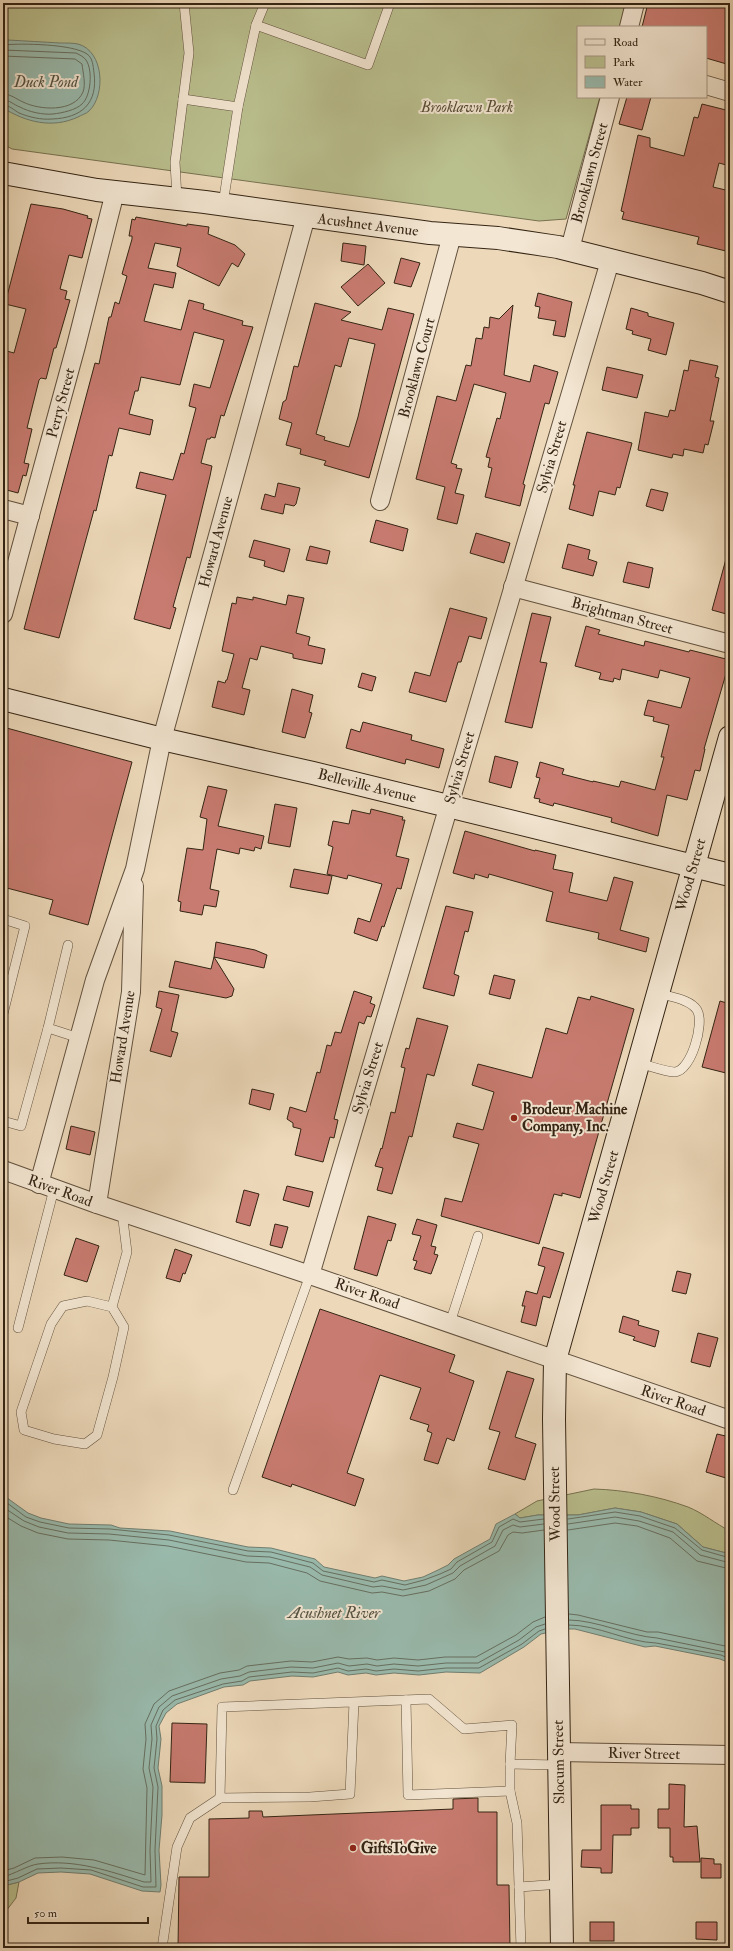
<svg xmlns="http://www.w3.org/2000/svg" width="733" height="1951" viewBox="0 0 733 1951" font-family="'IM FELL Double Pica',serif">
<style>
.green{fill:#babf8e;stroke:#777251}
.water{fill:#99baad;stroke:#717e70}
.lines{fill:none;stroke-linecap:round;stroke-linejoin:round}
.shore{stroke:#666f60;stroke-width:1}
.building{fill:#c87b70;stroke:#342414;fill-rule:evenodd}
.lane-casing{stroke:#62513e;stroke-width:10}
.street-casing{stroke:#62513e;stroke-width:20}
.secondary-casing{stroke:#342414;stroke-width:24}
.lane{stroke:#f3e6d2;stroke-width:9}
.street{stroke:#f3e6d2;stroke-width:18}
.secondary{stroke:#f3e6d2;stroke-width:22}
.poi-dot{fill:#8f2418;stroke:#f3e6d2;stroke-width:1.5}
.labels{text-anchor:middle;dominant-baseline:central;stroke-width:4;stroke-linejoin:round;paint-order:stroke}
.park-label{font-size:15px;font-style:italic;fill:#564b32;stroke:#f3e6d2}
.street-label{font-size:15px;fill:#342414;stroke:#f3e6d2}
.poi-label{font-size:15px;font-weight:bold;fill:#342414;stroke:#f3e6d2;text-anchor:start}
.water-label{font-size:16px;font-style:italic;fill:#525142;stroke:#f3e6d2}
</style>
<rect width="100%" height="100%" fill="#edd9ba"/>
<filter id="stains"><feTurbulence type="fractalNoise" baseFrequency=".005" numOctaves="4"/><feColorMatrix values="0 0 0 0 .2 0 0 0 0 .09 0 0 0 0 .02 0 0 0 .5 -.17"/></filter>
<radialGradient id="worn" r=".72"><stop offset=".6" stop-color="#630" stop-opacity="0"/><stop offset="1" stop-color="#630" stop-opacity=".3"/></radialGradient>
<g class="green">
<polygon points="3,3 626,3 620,27 578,27 578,97 600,97 566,219 539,221 12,149 3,144"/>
<path d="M 594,1489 C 625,1490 658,1496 688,1507 C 703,1513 716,1524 730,1531 L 730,1554 L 703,1547 L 677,1524 L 641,1512 L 615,1508 L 578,1515 L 538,1515 L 520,1518 L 515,1514 L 537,1501 Z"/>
<polygon points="19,1882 16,1898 3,1915 3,1886"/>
</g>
<g class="water">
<path d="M 8,40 C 26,41 43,42 60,43 C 66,43 73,43 78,44 C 104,51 106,95 89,111 C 86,114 81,115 78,117 C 52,129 26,122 3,108 L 3,41 Z"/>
<polygon points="3,1495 28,1513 41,1518 69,1524 111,1525 120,1528 170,1531 248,1547 271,1548 315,1559 324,1567 375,1578 382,1576 404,1581 423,1577 438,1570 448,1565 454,1559 490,1539 496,1524 515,1514 520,1518 538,1515 578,1515 615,1508 641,1512 677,1524 703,1547 730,1554 730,1663 720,1659 655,1646 645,1647 575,1629 563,1629 541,1634 524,1647 480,1673 446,1672 419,1675 394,1673 376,1675 366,1673 348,1675 338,1672 313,1677 292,1676 250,1681 243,1685 224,1687 177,1704 166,1713 159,1726 161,1739 158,1768 162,1786 162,1815 159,1850 161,1885 160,1892 142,1891 90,1874 61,1872 38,1873 19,1882 3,1886"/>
</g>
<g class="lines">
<g class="shore">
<path d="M 3,45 C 21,43 73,44 87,54 C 93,58 93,66 94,73 C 98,103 82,118 52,119 C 41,120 29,117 19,113 C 14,110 9,105 3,105"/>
<path d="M 3,50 L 76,53 C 80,55 84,57 86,60 C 93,70 91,96 82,104 C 76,110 62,113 53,114 C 43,115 29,112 20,107 C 14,105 10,100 3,100"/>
<path d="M 3,56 L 75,59 L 82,64 C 83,73 86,84 83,92 C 74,113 39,110 23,102 C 16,99 11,94 3,94"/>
<polyline points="3,1500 26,1517 40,1522 69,1528 110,1529 169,1535 248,1551 271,1552 313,1563 323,1571 374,1582 382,1580 405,1585 424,1580 440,1574 451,1569 457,1562 492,1542 499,1527 513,1519 520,1522 544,1519"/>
<polyline points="3,1507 24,1521 39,1527 68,1533 109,1534 169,1540 247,1556 270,1557 310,1567 322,1575 373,1587 382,1586 403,1590 426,1585 453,1573 460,1566 495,1546 503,1530 513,1525 520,1527 544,1524"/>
<polyline points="3,1515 21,1526 38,1533 68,1539 109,1540 168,1546 246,1562 269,1563 307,1573 320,1581 372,1593 382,1592 403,1596 429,1591 455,1579 464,1570 499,1551 508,1535 513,1532 522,1533 544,1530"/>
<polyline points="568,1519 615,1512 640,1516 675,1528 702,1550 730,1558"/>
<polyline points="568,1524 615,1517 639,1521 673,1532 700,1555 730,1563"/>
<polyline points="568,1530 615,1523 637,1526 670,1538 697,1561 730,1569"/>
<polyline points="569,1614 578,1615 647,1632 658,1632 730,1647"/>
<path d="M 569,1620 C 596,1620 629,1636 657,1638 L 730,1653"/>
<path d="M 569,1625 C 598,1625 627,1642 656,1643 L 721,1655 L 730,1659"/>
<polyline points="3,1871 14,1868 35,1858 62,1857 94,1860 145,1875 147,1788 143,1769 146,1739 145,1724 154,1704 169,1691 220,1673 239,1670 247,1666 291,1661 312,1662 338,1657 349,1659 367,1658 377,1660 394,1658 418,1660 445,1657 476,1657 516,1635 533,1622 545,1617"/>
<path d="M 3,1877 C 14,1874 29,1865 38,1864 C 75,1859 109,1871 144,1882 L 151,1882 L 150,1850 L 153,1787 L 149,1768 L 152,1739 L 151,1725 L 159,1707 L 172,1696 L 221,1679 L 240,1676 L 249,1672 L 291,1667 L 313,1668 L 338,1663 L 349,1666 L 367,1664 L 377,1666 L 394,1664 L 418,1666 L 446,1663 L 478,1663 L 519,1640 L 536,1627 L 545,1624"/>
<polyline points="3,1882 18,1878 37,1869 61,1868 91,1870 143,1887 156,1887 155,1850 158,1787 154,1768 157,1739 156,1726 163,1710 175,1700 223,1684 242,1681 249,1677 292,1672 313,1673 338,1668 348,1671 366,1669 376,1671 394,1669 418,1671 446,1668 479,1668 522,1644 539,1631 545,1629"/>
</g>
</g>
<g class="building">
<polygon points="648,3 730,3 730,65 706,58 706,27 642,27"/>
<polygon points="627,97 651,97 642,130 619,124"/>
<polygon points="702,104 730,111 730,166 719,163 713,187 730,191 730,252 697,244 699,237 622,219 624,212 621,211 638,135 650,138 650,147 684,156 694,117 698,118"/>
<polygon points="31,204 63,209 88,216 87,218 92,219 82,258 69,255 60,289 67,291 65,299 70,300 56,348 54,348 46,379 41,378 39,380 27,428 32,429 24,463 29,464 26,476 23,475 18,493 3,489 3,350 14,353 26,309 5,304"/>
<polygon points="136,217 187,226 187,224 209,227 208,234 235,245 245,254 238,267 232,263 219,286 177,266 181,248 155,243 148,268 176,273 173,288 154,284 144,321 181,330 189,300 204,304 203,309 243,321 242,325 253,327 224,416 221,415 215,438 211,437 210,439 207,439 201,463 212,466 210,476 190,558 187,557 173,607 176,608 170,629 134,619 166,495 136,488 140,472 173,480 181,453 184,454 196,408 189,406 194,384 210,388 224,340 194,332 180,385 141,377 138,391 135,391 129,414 153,420 150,435 119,428 112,456 109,455 96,511 94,510 59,638 24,629 95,363 99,364 109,317 111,317 115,302 119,304 127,276 122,274 132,239 132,236 129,236 132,219 135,220"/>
<polygon points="343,243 366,246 364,265 341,261"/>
<polygon points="401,258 420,263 411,287 394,283"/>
<polygon points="368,264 385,283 358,306 341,287"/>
<polygon points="538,293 572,302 565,337 553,335 556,321 538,318 540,307 535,306"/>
<path d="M 315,303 L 351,312 L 341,320 L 382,330 L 388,308 L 414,314 L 369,478 L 324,465 L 326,461 L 300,454 L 301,449 L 286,445 L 292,423 L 279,419 L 283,402 L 286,400 L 294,366 L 298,367 ZM 349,338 L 375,344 L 358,417 L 349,447 L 324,440 L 325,437 L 316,434 L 335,365 L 341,367 Z"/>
<polygon points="513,305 504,375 530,382 534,365 558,372 549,404 545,403 523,484 525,485 520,506 485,497 492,468 488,467 490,458 486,457 497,418 500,419 506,393 474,384 451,463 457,465 456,468 462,469 455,493 464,495 457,524 437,519 445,487 416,479 437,396 456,401 466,365 471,366 476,338 482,339 484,327 489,328 490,317 499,319"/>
<polygon points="631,308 648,313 648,316 674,323 666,355 648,350 651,339 632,334 633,331 626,329"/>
<polygon points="690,360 718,366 715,377 719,378 710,421 714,421 708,445 705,444 703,453 684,449 683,456 673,454 672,458 638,450 645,412 668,417 670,410 675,411 684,370 688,371"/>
<polygon points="607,367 643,375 637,398 602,390"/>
<polygon points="587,432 632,443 620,488 617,487 615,495 599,491 593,516 569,509 575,485 573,485"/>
<polygon points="278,483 300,488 296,504 294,506 285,504 283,514 261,509 265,494 275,497"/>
<polygon points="651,489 668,493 663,511 646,506"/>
<polygon points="376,520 408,529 403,551 370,542"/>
<polygon points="476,533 510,543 504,563 470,553"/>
<polygon points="254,540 290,549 284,572 264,566 265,561 249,557"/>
<polygon points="568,544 590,550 588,559 597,562 593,576 562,568"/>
<polygon points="310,546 330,551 327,564 306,560"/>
<polygon points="726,559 730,560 730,615 712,610"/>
<polygon points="628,562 653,568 649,588 623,582"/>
<polygon points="288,595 304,598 296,633 310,637 308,645 325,649 322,664 293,658 293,654 261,646 257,660 250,658 242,688 250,690 244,715 212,707 218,681 225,683 226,680 227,680 234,654 222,651 232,603 236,604 237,597 253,600 253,597 286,605"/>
<polygon points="450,608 487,618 481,639 469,636 461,662 458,662 446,702 409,692 415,672 430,676"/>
<polygon points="532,613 551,617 540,662 547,663 532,728 505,722"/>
<polygon points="586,626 600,630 598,634 644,646 645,641 689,652 690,650 730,660 704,749 705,749 700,771 695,770 687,800 667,795 658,836 611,822 612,818 554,803 553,806 539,802 540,799 534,798 540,778 536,777 540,762 564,769 562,774 593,782 593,781 619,787 621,781 655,790 664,757 661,757 669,725 653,721 654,717 644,715 648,700 681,708 690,678 660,670 658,678 622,669 620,680 614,678 613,682 599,679 601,673 575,666"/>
<polygon points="362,673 376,677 372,691 358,687"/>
<polygon points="292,689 313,695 309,712 312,713 305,738 282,732"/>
<polygon points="363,722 412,735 411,740 444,749 439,768 406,759 405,764 346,748 351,729 360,732"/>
<polygon points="3,727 132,762 88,925 49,914 53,900 3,887"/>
<polygon points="495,756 518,762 511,788 489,782"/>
<polygon points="208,786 227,790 218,826 264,836 261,849 255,847 254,851 240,848 239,854 217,849 210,889 219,891 216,907 204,905 202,915 180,911 181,902 178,901 187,848 203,850 207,819 200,817"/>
<polygon points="275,804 297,808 290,847 268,843"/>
<polygon points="371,809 403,817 402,820 405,820 396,856 409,859 401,889 397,888 384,927 382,926 377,941 354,933 358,918 370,922 382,884 348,875 347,879 327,874 333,847 328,845 333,821 349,824 352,810 370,814"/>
<polygon points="465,831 535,851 535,850 556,855 553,869 573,873 569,892 607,901 614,877 633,882 620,930 649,938 646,952 598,939 599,933 546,921 553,892 489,874 488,878 475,874 474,879 453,873"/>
<polygon points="294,869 332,876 328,894 290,887"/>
<polygon points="446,906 473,912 468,932 465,931 454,974 459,976 454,996 423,988"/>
<polygon points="216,942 255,950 267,955 264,968 214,957"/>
<polygon points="214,957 234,989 232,996 226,998 169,987 175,961 211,969"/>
<polygon points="494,975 515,980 510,999 489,994"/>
<polygon points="159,991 179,995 171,1031 178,1033 171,1057 150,1051 162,1009 156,1007"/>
<polygon points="354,991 372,997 370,1003 375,1005 371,1017 367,1016 364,1024 359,1022 334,1119 338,1120 334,1138 330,1137 323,1162 295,1155 301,1129 293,1127 293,1123 287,1119 290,1107 306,1112 317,1072 320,1073 327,1045 331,1046 335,1032 341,1033"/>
<polygon points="591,996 634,1009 580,1198 562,1193 562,1196 554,1194 539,1244 441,1216 445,1198 462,1202 479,1144 453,1137 457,1123 483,1130 494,1092 472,1085 478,1064 532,1078 546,1028 567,1034 578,997 590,1000"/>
<polygon points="720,1001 730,1004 730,1074 702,1067"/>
<polygon points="417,1018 448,1026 434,1076 427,1074 412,1137 409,1136 392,1194 377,1190 383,1168 375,1166 381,1148 382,1149 391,1112 395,1113 405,1068 401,1067 406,1048 409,1049"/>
<polygon points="252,1089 274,1094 270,1110 249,1104"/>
<polygon points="71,1126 95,1132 90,1155 66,1149"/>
<polygon points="287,1186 313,1192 309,1207 283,1200"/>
<polygon points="244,1190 259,1194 250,1226 236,1222"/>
<polygon points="368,1216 396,1224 391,1241 388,1240 377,1276 354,1269"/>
<polygon points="417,1219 437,1225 431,1246 436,1247 434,1254 438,1255 431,1274 414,1269 417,1261 413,1260 421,1236 412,1234"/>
<polygon points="275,1224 288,1227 282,1248 270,1245"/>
<polygon points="76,1238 99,1246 87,1282 64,1275"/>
<polygon points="543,1247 564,1253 550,1298 543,1296 536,1326 521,1322 525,1306 522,1306 526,1291 537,1294 545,1267 538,1265"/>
<polygon points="175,1249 192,1255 185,1274 183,1273 180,1282 166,1278"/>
<polygon points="677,1271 691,1274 686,1294 672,1291"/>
<polygon points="320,1309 455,1355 449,1372 474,1381 454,1441 447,1438 438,1464 424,1460 432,1433 427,1431 429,1425 410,1419 421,1388 380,1375 347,1473 364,1479 355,1506 292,1484 291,1487 262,1477"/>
<polygon points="623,1316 639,1321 638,1325 659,1331 655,1347 633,1340 635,1337 619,1332"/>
<polygon points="698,1333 718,1338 710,1367 691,1362"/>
<polygon points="507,1371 534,1379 515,1437 536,1444 525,1480 488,1469 500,1432 489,1429"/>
<polygon points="717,1434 730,1437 730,1462 726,1478 706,1472"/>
<polygon points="172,1723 207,1724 205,1783 170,1782"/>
<polygon points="669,1784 685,1785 684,1827 697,1826 700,1862 673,1862 673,1857 670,1857 670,1828 658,1828 658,1809 669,1809"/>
<polygon points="478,1798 478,1812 497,1812 497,1885 509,1885 510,1948 178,1948 179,1877 209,1877 209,1819 249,1818 249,1811 262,1811 263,1817 453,1809 453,1799"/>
<polygon points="601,1805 631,1805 631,1809 639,1809 639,1828 631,1828 631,1835 613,1835 612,1873 601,1873 601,1868 581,1867 582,1850 601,1850"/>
<polygon points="701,1858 714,1859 714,1864 721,1864 721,1878 701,1878"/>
<rect x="590" y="1922" width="24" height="19"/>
<polygon points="696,1922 717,1922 717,1940 696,1939"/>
</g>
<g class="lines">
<g class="lane-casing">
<g id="lane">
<polyline points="256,25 368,65 390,3"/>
<polyline points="183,99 238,107 223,204"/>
<polyline points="238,107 256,25 265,3"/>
<polyline points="177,199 175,162 189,53 184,3"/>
<polyline points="3,919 25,926 3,1014"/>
<polyline points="68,945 48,1028 79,1038"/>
<path d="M 638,1063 C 648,1065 665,1072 675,1072 C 691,1071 705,1023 697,1010 C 690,999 670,997 658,993"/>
<polyline points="3,1121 21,1126 48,1028"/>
<polyline points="112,1307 87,1301 63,1306 51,1324 21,1412 24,1430 54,1439 85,1444 97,1435 113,1377 124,1327 112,1307 127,1252 122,1212"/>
<polyline points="450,1323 478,1236"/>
<polyline points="18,1328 54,1189"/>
<polyline points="233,1490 310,1275"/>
<polyline points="406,1700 408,1795 510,1791 510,1764"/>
<polyline points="354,1702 350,1794 310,1797 220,1798 222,1707 429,1699 464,1729 512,1725 510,1764 558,1765"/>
<polyline points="510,1791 517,1823 521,1948"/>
<polyline points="519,1887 561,1884"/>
<polyline points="162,1948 177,1847 190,1818 220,1798"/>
</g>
</g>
<g class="street-casing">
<g id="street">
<polyline points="629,27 635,3"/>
<polyline points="706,85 730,92"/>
<polyline points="570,249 610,97"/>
<polyline points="380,501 452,235"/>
<polyline points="3,509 30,516"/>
<polyline points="513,587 730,644"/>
<polyline points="3,614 76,346 115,192"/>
<polyline points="3,1170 97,1204 310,1275 730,1420"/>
<polyline points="39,1184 95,980 135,869 162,739 306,216"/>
<polyline points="97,1204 131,992 134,886"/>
<polyline points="310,1275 610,261"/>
<polyline points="558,1752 730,1755"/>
</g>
</g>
<g class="secondary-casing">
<g id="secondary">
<polyline points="3,173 97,190 205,202 430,233 498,238 558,247 702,283 730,292"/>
<polyline points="3,699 162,739 313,773 730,875"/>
<polyline points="562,1948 554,1419 555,1360 730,737"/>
</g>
</g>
<use href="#lane" class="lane"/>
<use href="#street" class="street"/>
<use href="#secondary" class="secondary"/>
</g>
<g class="poi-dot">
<circle cx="514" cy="1118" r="4"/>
<circle cx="353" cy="1848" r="4"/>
</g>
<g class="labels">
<g class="park-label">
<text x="467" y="107">Brooklawn Park</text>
</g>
<g class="street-label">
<text transform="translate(590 173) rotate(-75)">Brooklawn Street</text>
<text transform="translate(368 225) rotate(7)">Acushnet Avenue</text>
<text transform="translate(417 368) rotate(-75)">Brooklawn Court</text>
<text transform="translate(61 403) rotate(-75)">Perry Street</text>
<text transform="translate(552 457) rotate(-74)">Sylvia Street</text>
<text transform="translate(216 542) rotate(-75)">Howard Avenue</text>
<text transform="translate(622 616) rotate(15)">Brightman Street</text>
<text transform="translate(460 768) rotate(-74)">Sylvia Street</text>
<text transform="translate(367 786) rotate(14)">Belleville Avenue</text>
<text transform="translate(691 875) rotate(-74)">Wood Street</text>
<text transform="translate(123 1037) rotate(-81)">Howard Avenue</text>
<text transform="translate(368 1078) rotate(-73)">Sylvia Street</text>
<text transform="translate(604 1187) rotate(-74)">Wood Street</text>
<text transform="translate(60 1191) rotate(20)">River Road</text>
<text transform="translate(367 1294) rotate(19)">River Road</text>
<text transform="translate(673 1401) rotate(19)">River Road</text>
<text transform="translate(555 1504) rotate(-91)">Wood Street</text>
<text transform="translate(644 1754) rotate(1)">River Street</text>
<text transform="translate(559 1762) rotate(-91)">Slocum Street</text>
</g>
<g class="poi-label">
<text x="522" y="1109">Brodeur Machine<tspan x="522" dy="17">Company, Inc.</tspan></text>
<text x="361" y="1848">GiftsToGive</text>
</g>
<g class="water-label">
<text x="46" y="82">Duck Pond</text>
<text x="334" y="1613">Acushnet River</text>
</g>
</g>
<rect width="733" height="1951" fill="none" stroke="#edd9ba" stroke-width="16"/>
<rect x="4" y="4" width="725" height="1943" fill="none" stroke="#342414" stroke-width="2"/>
<rect x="8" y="8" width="717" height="1935" fill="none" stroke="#342414"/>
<rect x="577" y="26" width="130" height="72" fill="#f3e6d2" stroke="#a79886"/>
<rect x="585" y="39" width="20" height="6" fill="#f3e6d2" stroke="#a79886"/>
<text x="613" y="46" font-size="12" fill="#342414">Road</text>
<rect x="585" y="56" width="20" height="12" fill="#babf8e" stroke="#a79886"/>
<text x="613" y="66" font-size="12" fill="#342414">Park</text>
<rect x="585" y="76" width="20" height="12" fill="#99baad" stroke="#a79886"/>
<text x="613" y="86" font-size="12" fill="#342414">Water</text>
<path d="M28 1917v6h120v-6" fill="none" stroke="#342414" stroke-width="2"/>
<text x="34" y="1917" font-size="12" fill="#342414" stroke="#f3e6d2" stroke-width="3" paint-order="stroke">50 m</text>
<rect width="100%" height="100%" filter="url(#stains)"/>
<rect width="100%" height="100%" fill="url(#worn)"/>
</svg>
